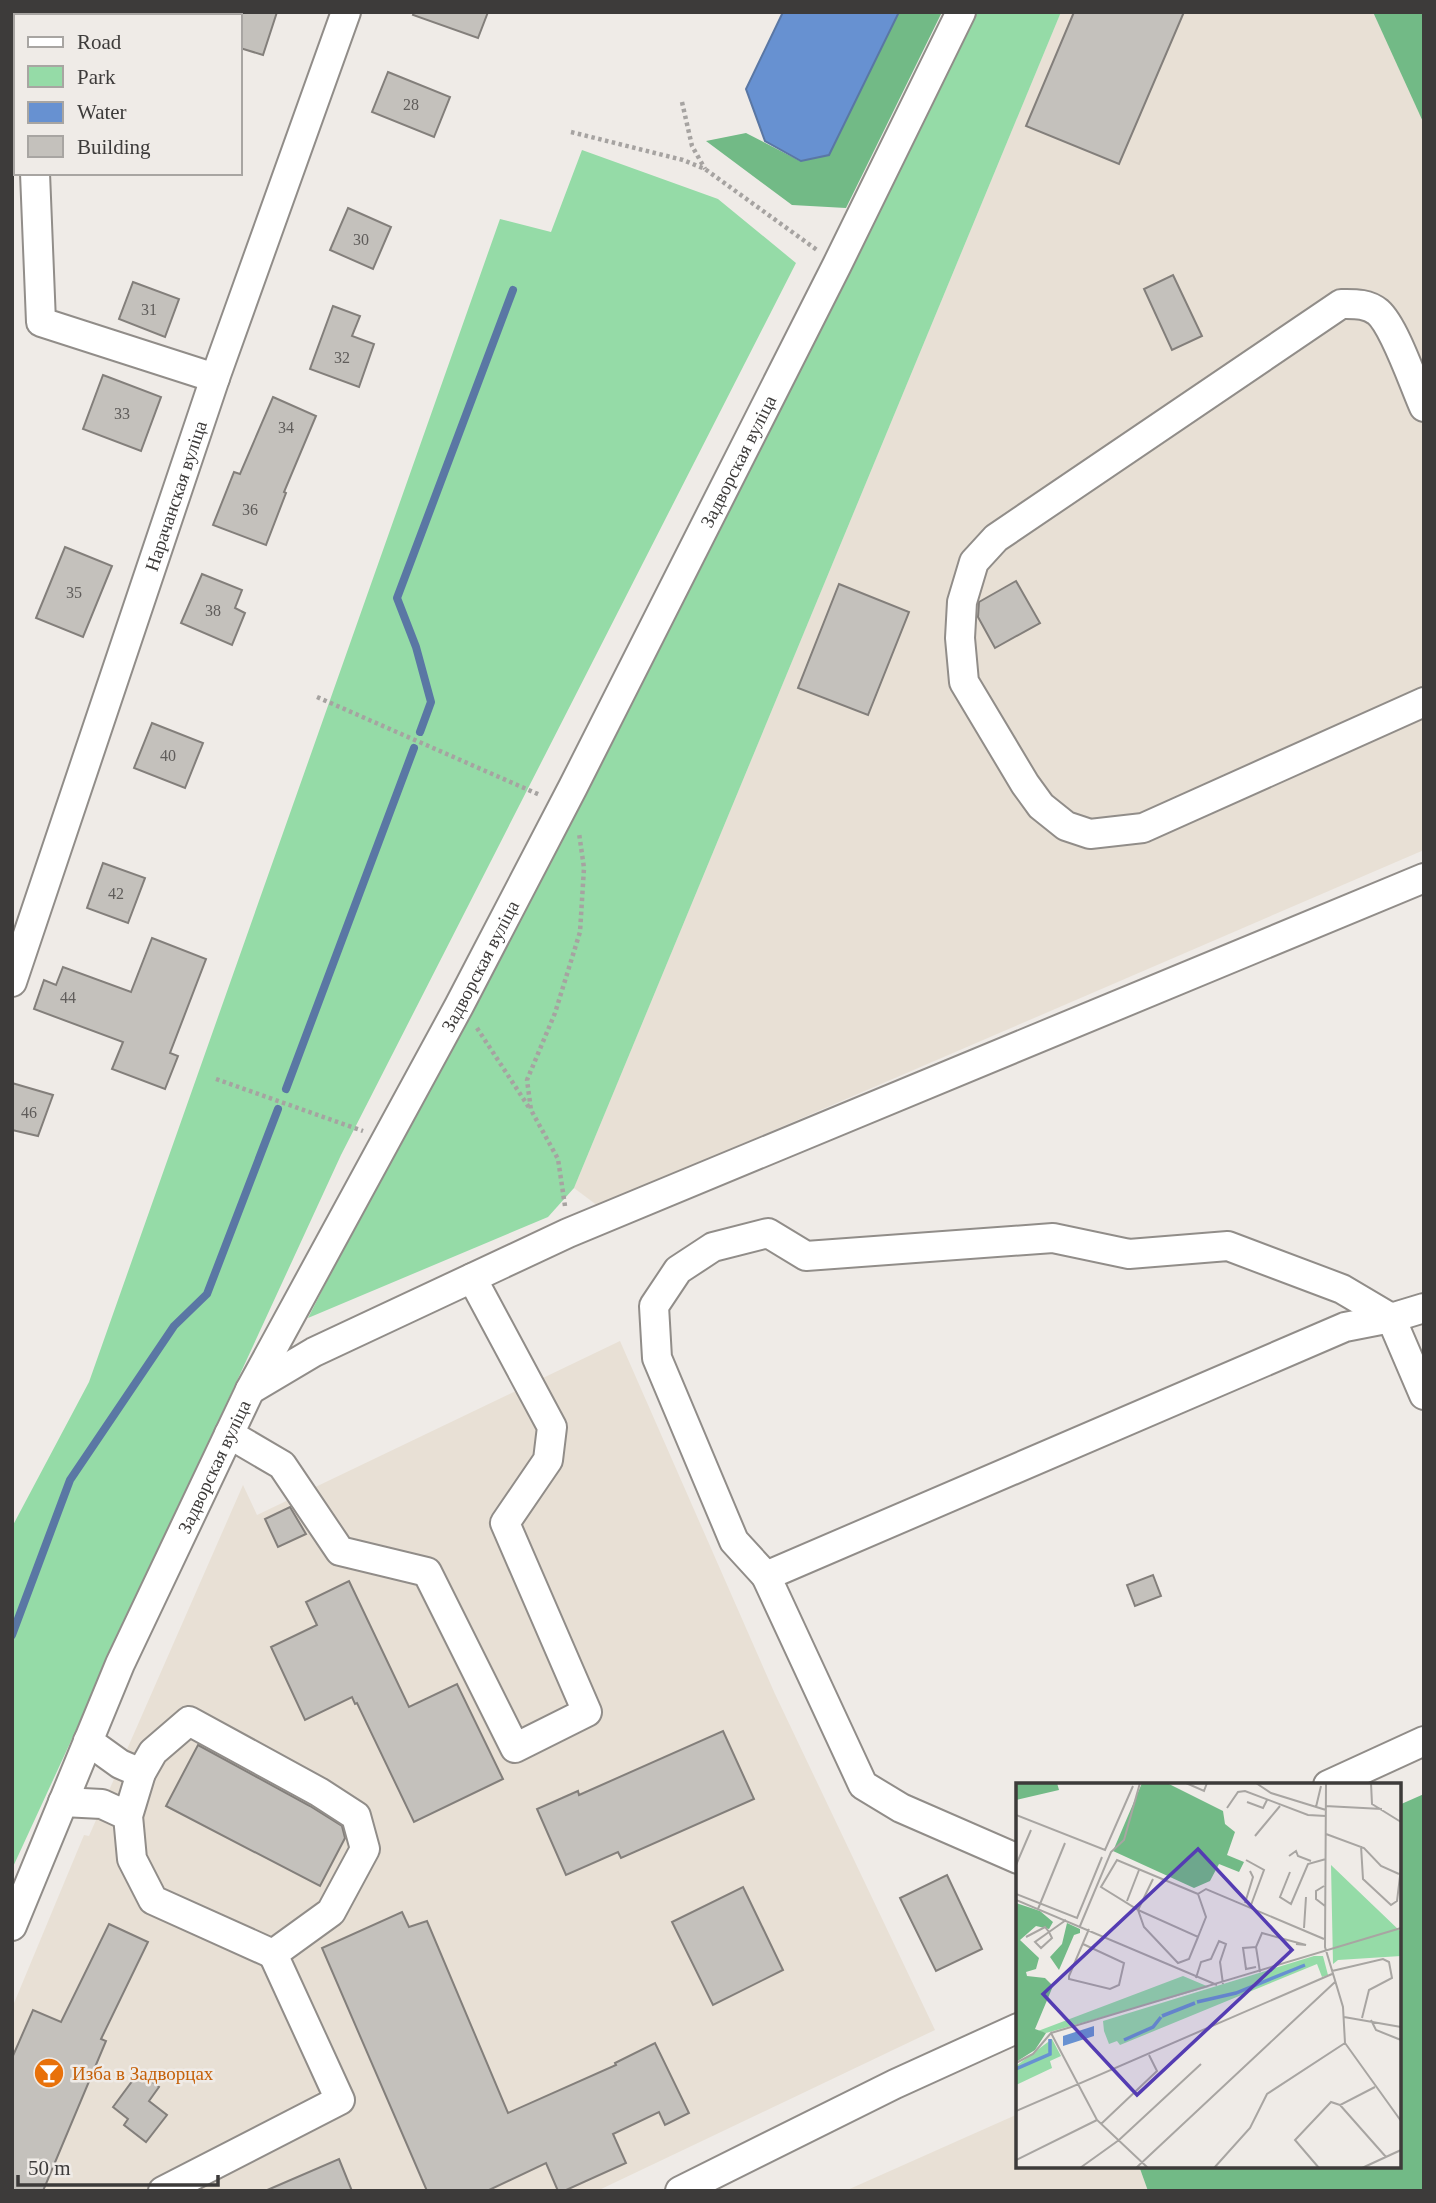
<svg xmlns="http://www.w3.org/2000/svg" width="1436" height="2203" viewBox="0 0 1436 2203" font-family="Georgia,serif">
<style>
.built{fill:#e8e0d5}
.green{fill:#95dba7}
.forest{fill:#72ba86}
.water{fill:#6791d1;stroke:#5a77a4;stroke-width:2}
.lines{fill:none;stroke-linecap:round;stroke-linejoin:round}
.stream{stroke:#5a77a4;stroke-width:8}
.building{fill:#c4c1bc;stroke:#837f7b;stroke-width:2}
.minor-casing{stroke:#918d89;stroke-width:32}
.path{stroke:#a6a3a1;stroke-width:4.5;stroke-dasharray:3.5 3.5;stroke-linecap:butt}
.minor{stroke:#fff;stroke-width:28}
.labels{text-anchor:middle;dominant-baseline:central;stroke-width:5;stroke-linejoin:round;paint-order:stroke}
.number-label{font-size:16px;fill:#5f5c5a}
.street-label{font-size:19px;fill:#3d3b3a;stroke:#efebe7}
.food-label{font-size:19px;fill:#c56008;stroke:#efebe7;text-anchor:start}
.inset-river{fill:none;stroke:#6791d1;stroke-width:3.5}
.inset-road{fill:none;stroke:#a8a5a2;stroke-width:2}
.view{fill:#543cb3;fill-opacity:0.15;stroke:#543cb3;stroke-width:3.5}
.inset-edge{fill:none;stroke:#3d3b3a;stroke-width:3.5}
</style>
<rect width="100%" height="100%" fill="#efebe7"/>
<g class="built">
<polygon points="1061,12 1424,12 1424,850 598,1206 574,1188"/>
<polygon points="620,1341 775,1694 935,2030 597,2191 12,2191 12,2008 84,1835 89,1836 243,1485 257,1515"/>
<polygon points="1018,2114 1018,2166 1139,2166 1148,2191 845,2191"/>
</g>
<g class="green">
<polygon points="977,12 1061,12 574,1188 548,1217 308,1318"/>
<polygon points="582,150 718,199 796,263 341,1155 12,1869 12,1527 89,1382 500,219 551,232"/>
</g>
<g class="forest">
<polygon points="899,12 942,12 846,208 792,205 706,141 746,133 800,161 829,155"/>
<polygon points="1373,12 1424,12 1424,124"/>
<polygon points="1424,1794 1424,2191 1148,2191 1139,2166 1399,2166 1399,1805"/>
</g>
<polygon class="water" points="783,12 899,12 829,155 801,161 765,141 746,89"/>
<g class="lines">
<g class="stream">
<polyline points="420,732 431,702 416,647 397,598 513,290"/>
<polyline points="286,1089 414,748"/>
<polyline points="12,1635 70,1480 174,1326 207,1294 278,1109"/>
</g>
</g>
<g class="building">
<polygon points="240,12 277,12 263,55 240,48"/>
<polygon points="414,12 488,12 478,38 413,15"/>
<polygon points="1074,12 1184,12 1119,164 1026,126"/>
<polygon points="388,72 450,97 434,137 372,112"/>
<polygon points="348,208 391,227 373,269 330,250"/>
<polygon points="1173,275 1202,336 1172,350 1144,289"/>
<polygon points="133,282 179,299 165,337 119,319"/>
<polygon points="333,306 360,316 352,336 374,344 359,387 310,369"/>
<polygon points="103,375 161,397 141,451 83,429"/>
<polygon points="273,397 316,416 284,492 286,493 266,545 213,525 234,472 240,474"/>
<polygon points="65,547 112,566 83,637 36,618"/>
<polygon points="202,574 242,590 235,608 245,613 232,645 181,623"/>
<polygon points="1016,581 1040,623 995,648 978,617 979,602"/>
<polygon points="839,584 909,612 868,715 798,688"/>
<polygon points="152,723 203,743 185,788 134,768"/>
<polygon points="103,863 145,878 128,923 87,908"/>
<polygon points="152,938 206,959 170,1053 178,1056 165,1089 112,1069 123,1042 34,1009 44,980 56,985 63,967 131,992"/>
<polygon points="12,1083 53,1095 38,1136 12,1130"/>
<polygon points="290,1507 306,1534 278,1547 265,1519"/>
<polygon points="1153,1575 1161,1596 1135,1606 1127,1585"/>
<polygon points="349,1581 409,1707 457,1684 503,1779 414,1822 357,1703 355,1704 352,1697 305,1720 271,1647 317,1625 306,1602"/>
<polygon points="723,1731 754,1799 621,1858 618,1852 566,1875 537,1809 578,1791 579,1795"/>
<polygon points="198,1745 310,1806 342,1826 345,1838 320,1886 166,1806"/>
<polygon points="947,1875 982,1949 936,1971 900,1898"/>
<polygon points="743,1887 783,1970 713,2005 672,1922"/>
<polygon points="402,1912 409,1927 427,1921 508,2113 616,2065 615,2063 655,2043 689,2113 665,2125 659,2112 613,2134 626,2163 564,2191 558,2191 546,2163 487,2191 427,2191 322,1948"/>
<polygon points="109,1924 148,1942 101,2039 106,2041 43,2191 12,2191 12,2058 33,2010 61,2022"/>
<polygon points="139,2072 159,2087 149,2101 167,2115 146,2142 124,2125 128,2119 113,2107"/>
<polygon points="339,2159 352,2191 265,2191"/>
</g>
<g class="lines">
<g class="minor-casing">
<g id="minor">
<polyline points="33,12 33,16"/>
<polyline points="35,173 41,322 215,378"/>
<path d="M 1424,407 C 1414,385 1395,327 1378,312 C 1367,303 1354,304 1341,304 L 996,538 L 974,562 L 962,602 L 960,638 L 964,682 L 1025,784 L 1041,806 L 1066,826 L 1090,834 L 1143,828 L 1424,702"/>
<path id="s1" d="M 12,982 L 215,378 L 346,12"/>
<polyline points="250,1390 314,1352 568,1233 1424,878"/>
<polyline points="229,1434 282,1465 340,1551 427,1572 515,1748 587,1712 505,1523 548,1460 552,1427 472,1278"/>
<polyline points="766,1576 734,1541 657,1358 654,1306 678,1270 713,1247 768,1233 806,1256 1053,1238 1129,1254 1228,1246 1342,1289 1391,1318 1424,1308"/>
<polyline points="88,1741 120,1764 141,1773"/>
<polyline points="1328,1785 1424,1741"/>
<polyline points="63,1802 102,1804 128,1816 132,1859 153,1900 273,1954 331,1912 365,1849 356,1816 319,1792 189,1721 153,1752 141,1773 128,1816"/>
<polyline points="1018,1859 901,1808 863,1785 766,1576 1345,1327 1391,1318 1424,1395"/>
<path id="s2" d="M 12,1926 L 120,1664 L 250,1390 L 459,1006 L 573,787 L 837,265 L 961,12"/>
<polyline points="163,2191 340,2100 273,1954"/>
<polyline points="680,2191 895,2084 1018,2028"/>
</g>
</g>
<g class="path">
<polyline points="682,102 692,146 705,169"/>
<polyline points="571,132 683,160 705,169 817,250"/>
<polyline points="317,697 540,795"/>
<polyline points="477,1028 530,1109"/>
<polyline points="216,1079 363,1131"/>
<polyline points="565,1206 558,1159 531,1110 527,1080 555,1013 580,932 584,868 579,833"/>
</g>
<use href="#minor" class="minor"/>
</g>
<defs>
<g id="bar-disc" transform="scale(1.575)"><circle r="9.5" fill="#e8710a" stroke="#efebe7"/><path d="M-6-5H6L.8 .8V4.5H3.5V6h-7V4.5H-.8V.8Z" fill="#fff"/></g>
</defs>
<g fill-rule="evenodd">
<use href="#bar-disc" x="49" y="2073"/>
</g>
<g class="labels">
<g class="number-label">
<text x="411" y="104">28</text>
<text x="361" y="239">30</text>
<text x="149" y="309">31</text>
<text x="342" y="357">32</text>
<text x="122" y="413">33</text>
<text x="286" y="427">34</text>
<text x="250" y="509">36</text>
<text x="74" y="592">35</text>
<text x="213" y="610">38</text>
<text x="168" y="755">40</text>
<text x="116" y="893">42</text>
<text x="68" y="997">44</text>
<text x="29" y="1112">46</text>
</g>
<g class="street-label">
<text stroke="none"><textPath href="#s2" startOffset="1636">Задворская вуліца</textPath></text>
<text stroke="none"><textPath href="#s1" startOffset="513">Нарачанская вуліца</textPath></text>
<text stroke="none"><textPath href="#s2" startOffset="1069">Задворская вуліца</textPath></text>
<text stroke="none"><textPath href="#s2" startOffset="502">Задворская вуліца</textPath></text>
</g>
<g class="food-label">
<text x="72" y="2073">Изба в Задворцах</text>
</g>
</g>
<g transform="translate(1016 1783)">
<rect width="385" height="385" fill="#efebe7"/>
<path d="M 315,82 L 385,149 L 385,173 L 322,177 L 317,181 ZM 298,173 L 307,173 L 312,192 L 306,194 L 301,181 L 104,262 L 101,258 L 93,261 L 88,248 L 87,238 ZM 167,193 L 193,204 L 30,250 L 22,248 ZM 36,256 L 45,273 L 34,278 L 36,285 L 0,302 L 0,283 Z" fill="#95dba7"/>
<path d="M 0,0 L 41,0 L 43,7 L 0,17 ZM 126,0 L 151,0 L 207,28 L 209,41 L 219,49 L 211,72 L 228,79 L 223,89 L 203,81 L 194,98 L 178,105 L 97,68 ZM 0,120 L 24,128 L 37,139 L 33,146 L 20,143 L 4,157 L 23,175 L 20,186 L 10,189 L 11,193 L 29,195 L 37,203 L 19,246 L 30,250 L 19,267 L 0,279 ZM 51,140 L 64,146 L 64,150 L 58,152 L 43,187 L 34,174 L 46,161 Z" fill="#72ba86"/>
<path d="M 78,243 L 78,253 L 47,263 L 47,253 Z" fill="#6791d1"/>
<path class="inset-river" d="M 181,219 L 220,210 L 289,182M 146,233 L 179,220M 108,257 L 137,244 L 145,234M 0,286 L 34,271 L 34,256"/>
<path class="inset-road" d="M 170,0 L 188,8 L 191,0M 240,0 L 255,10 L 310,27M 310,0 L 309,164 L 327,224 L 329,260 L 385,338M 355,0 L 356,21 L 385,39M 231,19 L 247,25 L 251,17M 309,23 L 366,26M 300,24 L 305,3M 211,25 L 222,9 L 229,8 L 292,32 L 310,33M 0,32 L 89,67 L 117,3M 310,51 L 348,65 L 365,83 L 383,91M 239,53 L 264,23M 345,63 L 347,96 L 375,122 L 381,118 L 385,85M 273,73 L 280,68 L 282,73 L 295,78M 230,77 L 248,87 L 235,122M 0,82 L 15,47M 274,89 L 264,114 L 275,121 L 292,81 L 310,76M 137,96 L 122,127 L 182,154 L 190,134 L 182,111 L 190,106 L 308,156M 308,103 L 300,108 L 300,116 L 309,123M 0,111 L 61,135 L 86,74M 0,117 L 201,202M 111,118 L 123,87M 229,120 L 237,94 L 234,88M 22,126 L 49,60M 64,143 L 95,69 L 108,57 L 124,0M 288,145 L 290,114M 10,154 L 29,144 L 33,149 L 36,155 L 25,165 L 19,159 L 33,149 L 50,137M 182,154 L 173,176 L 162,180 L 128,144 L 122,127 L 85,104 L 101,77 L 182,111M 67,161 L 108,180 L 103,202 L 94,206 L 53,196 L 53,193 L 73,146M 240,164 L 246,150 L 290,162 L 280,161M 240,184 L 230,186 L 227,165 L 240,164 L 244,189M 316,188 L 367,176 L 373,179 L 376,195 L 353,207 L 346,235M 180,195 L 185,179 L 195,176 L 203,158 L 210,161 L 204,179 L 207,201M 328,234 L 385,244M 355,237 L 360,247 L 385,257M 35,250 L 385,145M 0,280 L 17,271 L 35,250 L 81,337 L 132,385M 359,304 L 324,322 L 370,374M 0,328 L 316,191M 85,341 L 141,288 L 133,272M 0,377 L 81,337M 64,385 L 103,357 L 185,281M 120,385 L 319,199M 198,385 L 234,345 L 251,311 L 329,260M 303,385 L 279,357 L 315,319 L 324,322M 346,385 L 385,367"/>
<path class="view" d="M 182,66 L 276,167 L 121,312 L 27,211 Z"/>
<rect width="385" height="385" class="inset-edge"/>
</g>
<rect width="1436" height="2203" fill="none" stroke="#3d3b3a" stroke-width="28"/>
<rect x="14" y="14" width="228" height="161" fill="#efebe7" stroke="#a8a5a2" stroke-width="2"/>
<rect x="28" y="37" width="35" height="10" fill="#ffffff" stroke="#a8a5a2" stroke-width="2"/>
<text x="77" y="49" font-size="21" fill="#3d3b3a">Road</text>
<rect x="28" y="66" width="35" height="21" fill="#95dba7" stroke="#a8a5a2" stroke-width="2"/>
<text x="77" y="84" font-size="21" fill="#3d3b3a">Park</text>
<rect x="28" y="102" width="35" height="21" fill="#6791d1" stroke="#a8a5a2" stroke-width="2"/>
<text x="77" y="119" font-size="21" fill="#3d3b3a">Water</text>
<rect x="28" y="136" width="35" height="21" fill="#c4c1bc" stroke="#a8a5a2" stroke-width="2"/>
<text x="77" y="154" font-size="21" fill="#3d3b3a">Building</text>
<path d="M18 2175v10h200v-10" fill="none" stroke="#3d3b3a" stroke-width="3.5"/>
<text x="28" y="2175" font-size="21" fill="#3d3b3a" stroke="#efebe7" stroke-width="5" paint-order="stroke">50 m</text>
</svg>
